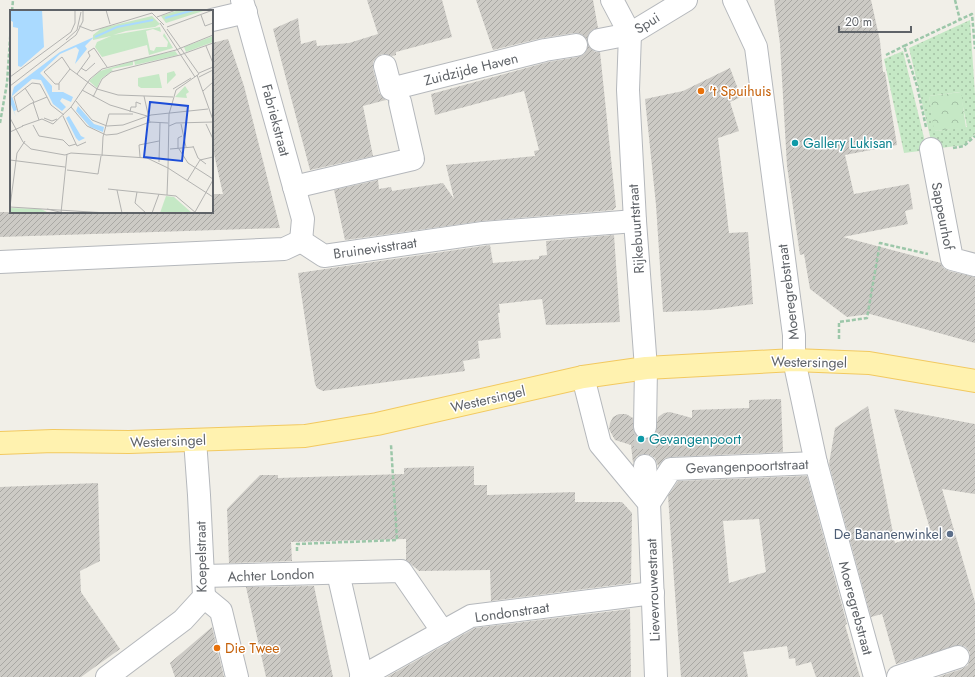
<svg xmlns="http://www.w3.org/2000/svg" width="975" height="677" viewBox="0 0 975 677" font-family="Jost,sans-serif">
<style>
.grass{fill:url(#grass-dots);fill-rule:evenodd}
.park{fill:url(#park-crowns)}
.building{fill:url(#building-hatch);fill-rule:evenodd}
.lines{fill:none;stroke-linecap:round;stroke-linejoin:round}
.minor-tunnel{stroke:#ccccc8;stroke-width:22;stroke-dasharray:22 11;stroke-linecap:butt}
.minor-casing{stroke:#b5b8bc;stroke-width:24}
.major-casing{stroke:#f2c960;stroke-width:24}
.path{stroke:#9cc7a9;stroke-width:2.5;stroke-dasharray:4 2;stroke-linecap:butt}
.minor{stroke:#fff;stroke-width:22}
.major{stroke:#fff2af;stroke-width:22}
.food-dot{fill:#e8710a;stroke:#fff;stroke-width:1.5}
.culture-dot{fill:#0f9aa8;stroke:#fff;stroke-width:1.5}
.service-dot{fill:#5c6f8a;stroke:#fff;stroke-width:1.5}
.labels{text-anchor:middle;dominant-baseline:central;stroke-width:3;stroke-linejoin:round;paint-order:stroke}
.street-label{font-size:14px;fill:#5f6368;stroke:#fff}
.food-label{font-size:14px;fill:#c56008;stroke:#fff;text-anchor:start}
.culture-label{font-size:14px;fill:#0d838f;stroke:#fff;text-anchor:start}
.service-label{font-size:14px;fill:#4e5e75;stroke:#fff;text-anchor:end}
.inset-river{fill:none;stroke:#aadaff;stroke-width:2}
.inset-road{fill:none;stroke:#b3b3b1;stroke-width:1}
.view{fill:#1d4ed8;fill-opacity:0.15;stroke:#1d4ed8;stroke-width:2}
.inset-edge{fill:none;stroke:#5f6368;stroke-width:2}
</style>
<defs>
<pattern id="grass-dots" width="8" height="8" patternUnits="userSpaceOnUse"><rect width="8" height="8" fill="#c5e8c5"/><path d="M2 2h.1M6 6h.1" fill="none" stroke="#a3c0a4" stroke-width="1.8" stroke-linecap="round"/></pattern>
<pattern id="park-crowns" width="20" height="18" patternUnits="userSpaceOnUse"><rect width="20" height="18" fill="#c5e8c5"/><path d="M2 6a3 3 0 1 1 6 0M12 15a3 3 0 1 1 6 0" fill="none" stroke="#a3c0a4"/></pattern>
<pattern id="building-hatch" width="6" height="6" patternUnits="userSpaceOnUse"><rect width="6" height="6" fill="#cccac5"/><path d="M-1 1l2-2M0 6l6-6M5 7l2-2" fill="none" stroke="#a9a8a4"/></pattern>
</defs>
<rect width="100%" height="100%" fill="#f1efe8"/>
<g class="grass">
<path d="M 970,20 L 975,95 L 975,134 L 964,145 L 933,149 L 909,48 ZM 960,92 L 967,127 L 935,131 L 929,96 Z"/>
<polygon points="903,51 927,150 904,153 884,59"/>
</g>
<polygon class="park" points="961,92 966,128 934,131 929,96"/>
<g class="building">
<polygon points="367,0 442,0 452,37 396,52 396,55 392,56 382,54 377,57 373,62 373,69 379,93 386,100 363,106 373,156 310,170 273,29 298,18 301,44 316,40 317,46 349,43 378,34"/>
<polygon points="476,0 593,0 598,28 591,31 587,40 581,34 574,33 542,38 493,50"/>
<polygon points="774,0 871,0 880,41 883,72 885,72 897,145 845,155 854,194 909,184 913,209 905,211 908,224 843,237 941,263 943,268 949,271 975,277 975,343 870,314 847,317 810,289 804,254 800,255 787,166 780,44"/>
<polygon points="228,39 244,86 280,228 0,237 0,212 212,212 212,194 223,194 212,145 212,43"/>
<polygon points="588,45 595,52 600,52 616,207 613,210 482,221 345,240 334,190 378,180 379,189 391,187 392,191 443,183 454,199 446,165 535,156 534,151 539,150 524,91 435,115 431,94 548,62 578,57 584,54"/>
<polygon points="730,68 741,97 730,102 739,131 718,138 729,233 748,232 753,304 710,310 663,312 656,205 645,99 683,91"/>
<polygon points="614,235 620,322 546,325 542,299 499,304 500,313 498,313 501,338 478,341 480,358 463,361 465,371 323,391 317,388 315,384 298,273 490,245 493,263 539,259 539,256 547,255 546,241"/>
<polygon points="781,399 783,452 670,457 665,458 658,466 655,458 650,455 644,454 637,456 633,463 631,445 615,440 609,429 610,423 613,417 619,414 626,414 633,418 634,433 639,438 645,439 651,438 655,434 658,417 664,413 670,412 692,418 692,410 749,408 749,400"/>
<polygon points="868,406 895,543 931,532 894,409 975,424 975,494 942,489 975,602 975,677 938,677 962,669 968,665 970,659 970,653 966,647 960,645 896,664 882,614 871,617 829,464 835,428"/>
<polygon points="474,466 474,485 487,485 487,495 575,492 575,502 622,502 632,513 631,583 491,601 490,570 419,571 406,560 406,539 291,542 292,561 229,563 227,509 260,475 278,475 278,478 404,474 404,468"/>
<path d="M 807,476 L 847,624 L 845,625 L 860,677 L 816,677 L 811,662 L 796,666 L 795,658 L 789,659 L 787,646 L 743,652 L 748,677 L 681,677 L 668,496 L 678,481 ZM 759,519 L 766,572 L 729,583 L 723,521 Z"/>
<polygon points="98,483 100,561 80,571 81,592 120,649 81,677 0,677 0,487"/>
<polygon points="314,586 333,677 266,677 246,587"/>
<polygon points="630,609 631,677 387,677 475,628"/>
<polygon points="212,627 224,677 175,677 170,663"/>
</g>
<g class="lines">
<polyline class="minor-tunnel" points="645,427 645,466"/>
<g class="minor-casing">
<g id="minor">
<polyline points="242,0 303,219 301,241"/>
<polyline points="612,0 630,34 628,90 635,221 646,368 645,427"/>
<polyline points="734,0 756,47 794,335 794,360 816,463 875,677"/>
<polyline points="212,20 246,12"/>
<polyline points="599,40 630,34 686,0"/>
<polyline points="385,66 391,89 545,50 576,45"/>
<polyline points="931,149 952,259 975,265"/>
<polyline points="294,187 413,159 400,102"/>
<polyline points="301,241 324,256 483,233 635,221"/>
<polyline points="0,262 284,249 301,241"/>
<polyline points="583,377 600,444 649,503 656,677"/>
<polyline points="645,466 649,503"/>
<polyline points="649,503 671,469 816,463"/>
<polyline points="338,573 362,677"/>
<polyline points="203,576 401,571 443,632"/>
<polyline points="204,597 221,611 237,677"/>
<polyline points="107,677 183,620 204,597 199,495 195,440"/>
<polyline points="361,677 471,616 653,593"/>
<polyline points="898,677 958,657"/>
</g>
</g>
<g class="major-casing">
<polyline id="major" points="0,443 53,441 129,442 305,436 377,424 583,377 646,368 794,360 869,363 975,381"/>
</g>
<g class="path">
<polyline points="955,0 960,20"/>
<polyline points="12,11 13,0"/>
<polyline points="886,55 904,46"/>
<polyline points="0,123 7,83 11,25"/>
<polyline points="926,127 917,86 904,46 972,14 975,49"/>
<polyline points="953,148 964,146 975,136"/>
<polyline points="839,339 839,322 867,318 880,243 928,254"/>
<polyline points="297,551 297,544 397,540 391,445"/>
</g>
<use href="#minor" class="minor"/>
<use href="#major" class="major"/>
</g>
<g class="food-dot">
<circle cx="701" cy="91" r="4"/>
<circle cx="217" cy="648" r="4"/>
</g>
<g class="culture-dot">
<circle cx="795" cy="143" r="4"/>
<circle cx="641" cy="439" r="4"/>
</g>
<circle class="service-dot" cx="950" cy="534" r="4"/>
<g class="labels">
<g class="street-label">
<text transform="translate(647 23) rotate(-32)">Spui</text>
<text transform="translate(471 69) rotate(-14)">Zuidzijde Haven</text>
<text transform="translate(276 120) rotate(75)">Fabriekstraat</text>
<text transform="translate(943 216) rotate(79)">Sappeurhof</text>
<text transform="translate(636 229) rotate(-94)">Rijkebuurtstraat</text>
<text transform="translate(375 248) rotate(-8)">Bruinevisstraat</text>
<text transform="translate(788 292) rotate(-97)">Moeregrebstraat</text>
<text transform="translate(809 362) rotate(1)">Westersingel</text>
<text transform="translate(488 399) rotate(-13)">Westersingel</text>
<text transform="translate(168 441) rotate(-2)">Westersingel</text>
<text transform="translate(747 466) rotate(-2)">Gevangenpoortstraat</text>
<text transform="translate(201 557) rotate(-91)">Koepelstraat</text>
<text transform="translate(271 575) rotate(-2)">Achter London</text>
<text transform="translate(653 590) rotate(-92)">Lievevrouwestraat</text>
<text transform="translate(856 608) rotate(75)">Moeregrebstraat</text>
<text transform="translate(512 612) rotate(-8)">Londonstraat</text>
</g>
<g class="food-label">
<text x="709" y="91">'t Spuihuis</text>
<text x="225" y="648">Die Twee</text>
</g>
<g class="culture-label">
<text x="803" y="143">Gallery Lukisan</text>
<text x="649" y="439">Gevangenpoort</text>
</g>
<g class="service-label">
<text x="942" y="534">De Bananenwinkel</text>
</g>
</g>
<g transform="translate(10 10)">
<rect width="203" height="203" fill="#f1efe8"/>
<path d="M 203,26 L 203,32 L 176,42 L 174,37 ZM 165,41 L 168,45 L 125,55 L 124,50 ZM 123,51 L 123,55 L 101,59 L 103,60 L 91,69 L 87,78 L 79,71 L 90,61 ZM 164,61 L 166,65 L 157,74 L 157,63 ZM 149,64 L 152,78 L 131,78 L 128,76 L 128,68 ZM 175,76 L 179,82 L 176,84 L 177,88 L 165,87 ZM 0,198 L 31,199 L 39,203 L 0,203 Z" fill="#c5e8c5"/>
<path d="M 169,0 L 196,0 L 156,13 L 151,6 ZM 142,6 L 150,14 L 145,17 L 116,21 L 103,25 L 150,17 L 151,22 L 143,19 L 136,21 L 140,40 L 144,41 L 146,37 L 157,37 L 158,32 L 153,26 L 154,23 L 163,38 L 139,45 L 137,35 L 92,47 L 85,37 L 87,32 L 101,26 L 83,30 L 83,25 L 92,18 Z" fill="#c5e8c5"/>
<path d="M 156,186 L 164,187 L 182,203 L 150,203 Z" fill="#c5e8c5"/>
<path d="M 127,22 L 130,35 L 92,45 L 88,37 L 94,32 Z" fill="#c5e8c5"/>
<path d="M 0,0 L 32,0 L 34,37 L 11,57 L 8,56 L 8,18 L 3,17 L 3,12 L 0,10 ZM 84,27 L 75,36 L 77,39 L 65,54 L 69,40 L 66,37 L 50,44 L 30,63 L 42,76 L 42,82 L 53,82 L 63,87 L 61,92 L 52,88 L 50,91 L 56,97 L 52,101 L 43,94 L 31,70 L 22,69 L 2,86 L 7,100 L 4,101 L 6,107 L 0,92 L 4,77 L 50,42 ZM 68,96 L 84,114 L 94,117 L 93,122 L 80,117 L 66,101 ZM 59,106 L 71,126 L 75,128 L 69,131 L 66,128 L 56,108 Z" fill="#aadaff"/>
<path class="inset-river" d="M 155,8 L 184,0M 85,27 L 107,17 L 143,10"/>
<path class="inset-road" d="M 96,0 L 100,14M 191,5 L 195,16 L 203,13M 147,7 L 166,0M 150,13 L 185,67M 69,16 L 82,21 L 142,3 L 154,15M 157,17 L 203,0M 157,19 L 189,64 L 166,80 L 159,104 L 158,158M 56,30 L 67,20 L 71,2M 196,36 L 203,53M 71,58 L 76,61 L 85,53M 189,63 L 203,57M 67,64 L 80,46 L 78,42 L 84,38 L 97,57M 187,65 L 203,110M 0,67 L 61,22 L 65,13 L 65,0M 189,67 L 203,60M 49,74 L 45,74 L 34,62 L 52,47 L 60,59M 0,76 L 66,25 L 73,11 L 73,0M 15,78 L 24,92M 163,79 L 181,68M 49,80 L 49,73 L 60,59 L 87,79 L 108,85 L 163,87M 72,80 L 100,95 L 137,106M 193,81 L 203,72M 134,86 L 140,113M 37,87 L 20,94 L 8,102 L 4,87 L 22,73 L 30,74 L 37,87 L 41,95 L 54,105M 83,87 L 92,69 L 101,62 L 170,45 L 203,33M 66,91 L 82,110 L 97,116 L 113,115 L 141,105 L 198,99M 23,92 L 29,110M 61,97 L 77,116 L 96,125 L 107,124 L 140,112 L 158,113M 120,102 L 121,97 L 126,97 L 126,92 L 131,94M 53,106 L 67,136 L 76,132M 0,108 L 13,132 L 21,139 L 55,145 L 61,143 L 137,148 L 158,158 L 203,187M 34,108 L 42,111 L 47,109M 171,114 L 176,137M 196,114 L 203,129M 23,115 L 29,126 L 53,130 L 59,136 L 66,134M 12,116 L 32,109 L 43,114 L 61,97 L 80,69 L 92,59 L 166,40 L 203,25M 159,116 L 166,113 L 203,112M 0,122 L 13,116M 183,136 L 188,148 L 196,154M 160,139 L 183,137M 168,139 L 168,128 L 172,126M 169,139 L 178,153 L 203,169M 92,146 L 93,127 L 99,104 L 123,104M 130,147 L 129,135 L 149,131M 0,150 L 55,157M 190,150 L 203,147M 149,152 L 150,113M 57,160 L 88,164 L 91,146M 177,171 L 190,150M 98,179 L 166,186 L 186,203M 107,180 L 112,203M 127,182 L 125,193 L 136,203M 157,185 L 158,158M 0,197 L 97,203M 0,197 L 7,143 L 15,131M 37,199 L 54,203M 185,202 L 203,170M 51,203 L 57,144M 142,203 L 149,184"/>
<path class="view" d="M 140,92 L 178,96 L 172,151 L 134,147 Z"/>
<rect width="203" height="203" class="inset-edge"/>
</g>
<path d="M839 26v6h72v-6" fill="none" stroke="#5f6368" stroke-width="2"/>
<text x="845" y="26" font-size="12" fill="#5f6368" stroke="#ffffff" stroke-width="3" paint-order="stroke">20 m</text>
</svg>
